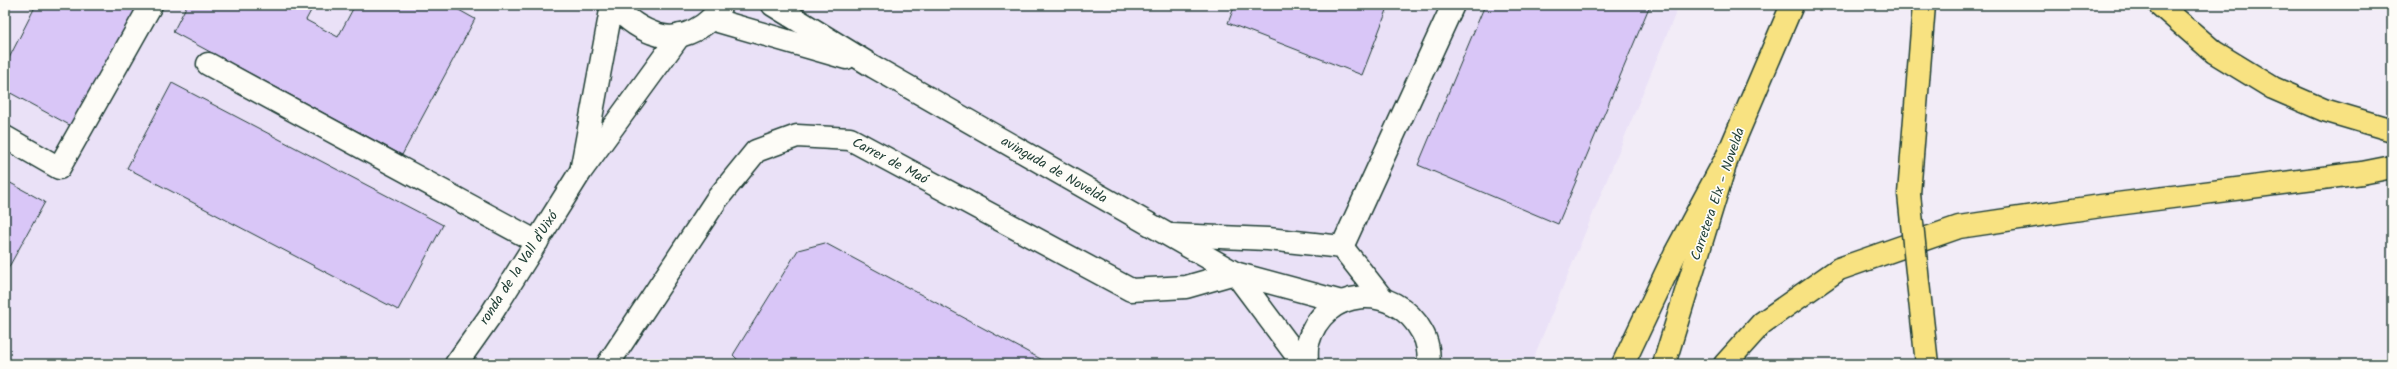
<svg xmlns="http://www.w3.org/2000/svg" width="2397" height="369" viewBox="0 0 2397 369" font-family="Kalam,sans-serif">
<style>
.built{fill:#eae1f7}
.building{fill:#d9c6f7;stroke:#1f3d34}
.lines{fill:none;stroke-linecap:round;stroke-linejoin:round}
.minor-casing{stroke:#1f3d34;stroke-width:25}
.major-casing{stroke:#1f3d34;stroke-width:25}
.highway-casing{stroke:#1f3d34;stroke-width:25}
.minor{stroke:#fdfcf7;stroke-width:22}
.major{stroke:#f8e281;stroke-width:22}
.highway{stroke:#f8e281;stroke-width:22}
.major-bridge-casing{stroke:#1f3d34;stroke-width:25;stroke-linecap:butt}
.major-bridge{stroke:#f8e281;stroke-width:22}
.labels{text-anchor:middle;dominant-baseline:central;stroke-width:3.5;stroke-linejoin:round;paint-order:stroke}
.street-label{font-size:14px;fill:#1f3d34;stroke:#fdfcf7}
</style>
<rect width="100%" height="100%" fill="#f2ecf7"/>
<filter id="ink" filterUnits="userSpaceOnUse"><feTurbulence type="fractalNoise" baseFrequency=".025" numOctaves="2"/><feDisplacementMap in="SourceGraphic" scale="8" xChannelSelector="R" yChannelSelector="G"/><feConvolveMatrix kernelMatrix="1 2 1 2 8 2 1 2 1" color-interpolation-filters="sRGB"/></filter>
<g filter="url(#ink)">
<polygon class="built" points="5,5 1679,5 1531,364 5,364"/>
<g class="building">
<polygon points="5,5 12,5 5,17"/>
<polygon points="36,5 141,5 75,128 5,90 5,66"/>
<polygon points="187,5 314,5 306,20 338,37 355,5 450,5 475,19 402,155 173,32"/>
<polygon points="1235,5 1389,5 1362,75 1228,23"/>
<polygon points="1485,5 1650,5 1558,224 1418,165"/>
<polygon points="172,83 443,225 398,310 127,168"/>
<polygon points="5,180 45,202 5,274"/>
<polygon points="825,243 1050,364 742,364 733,355 798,250"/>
</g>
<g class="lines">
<g class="minor-casing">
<g id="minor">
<path d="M 614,5 C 626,19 641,30 659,35 C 682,42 711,25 721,5"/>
<polyline points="773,5 874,67 1235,273"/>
<polyline points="711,19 846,58"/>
<polyline points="208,64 537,242"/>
<polyline points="5,137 59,168 151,5"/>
<polyline points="582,166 612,5"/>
<polyline points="1172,235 1268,239 1342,247 1382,298"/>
<polyline points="1342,247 1453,5"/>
<polyline points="456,364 490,316 581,171 680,35"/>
<polyline points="608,364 717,199 756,151 797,136 850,139 1131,290 1186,287 1235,273"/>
<polyline points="1303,364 1235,273 1342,302"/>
<path d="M 1307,364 C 1307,357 1306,349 1308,343 C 1323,287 1394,281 1422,332 C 1427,340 1430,354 1428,364"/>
</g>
</g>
<g class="major-casing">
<g id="major">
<polyline points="1909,194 1924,5"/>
<polyline points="1918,282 1927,364"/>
<polyline points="1664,364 1728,155 1792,5"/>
</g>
</g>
<g class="highway-casing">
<g id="highway">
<polyline points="2160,5 2214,52 2273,88 2324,110 2392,130"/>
<polyline points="1623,364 1675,254 1728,155"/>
<polyline points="1725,364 1762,323 1839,269 1959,227 2101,206 2362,173 2392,167"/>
</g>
</g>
<use href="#minor" class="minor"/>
<use href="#major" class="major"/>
<use href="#highway" class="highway"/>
<g class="major-bridge-casing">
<polyline id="major-bridge" points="1909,194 1918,282"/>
</g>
<use href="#major-bridge" class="major-bridge"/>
</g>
</g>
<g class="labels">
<g class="street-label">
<text transform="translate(890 161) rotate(28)">Carrer de Maó</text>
<text transform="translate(1054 170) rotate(30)">avinguda de Novelda</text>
<text transform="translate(1718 194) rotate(-71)">Carretera Elx - Novelda</text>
<text transform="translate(519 268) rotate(-57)">ronda de la Vall d'Uixó</text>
</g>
</g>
<rect width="2397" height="369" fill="none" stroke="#fdfcf7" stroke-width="20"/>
<rect x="10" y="10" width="2377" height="349" fill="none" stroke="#1f3d34" stroke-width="1.5" filter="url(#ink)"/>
</svg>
